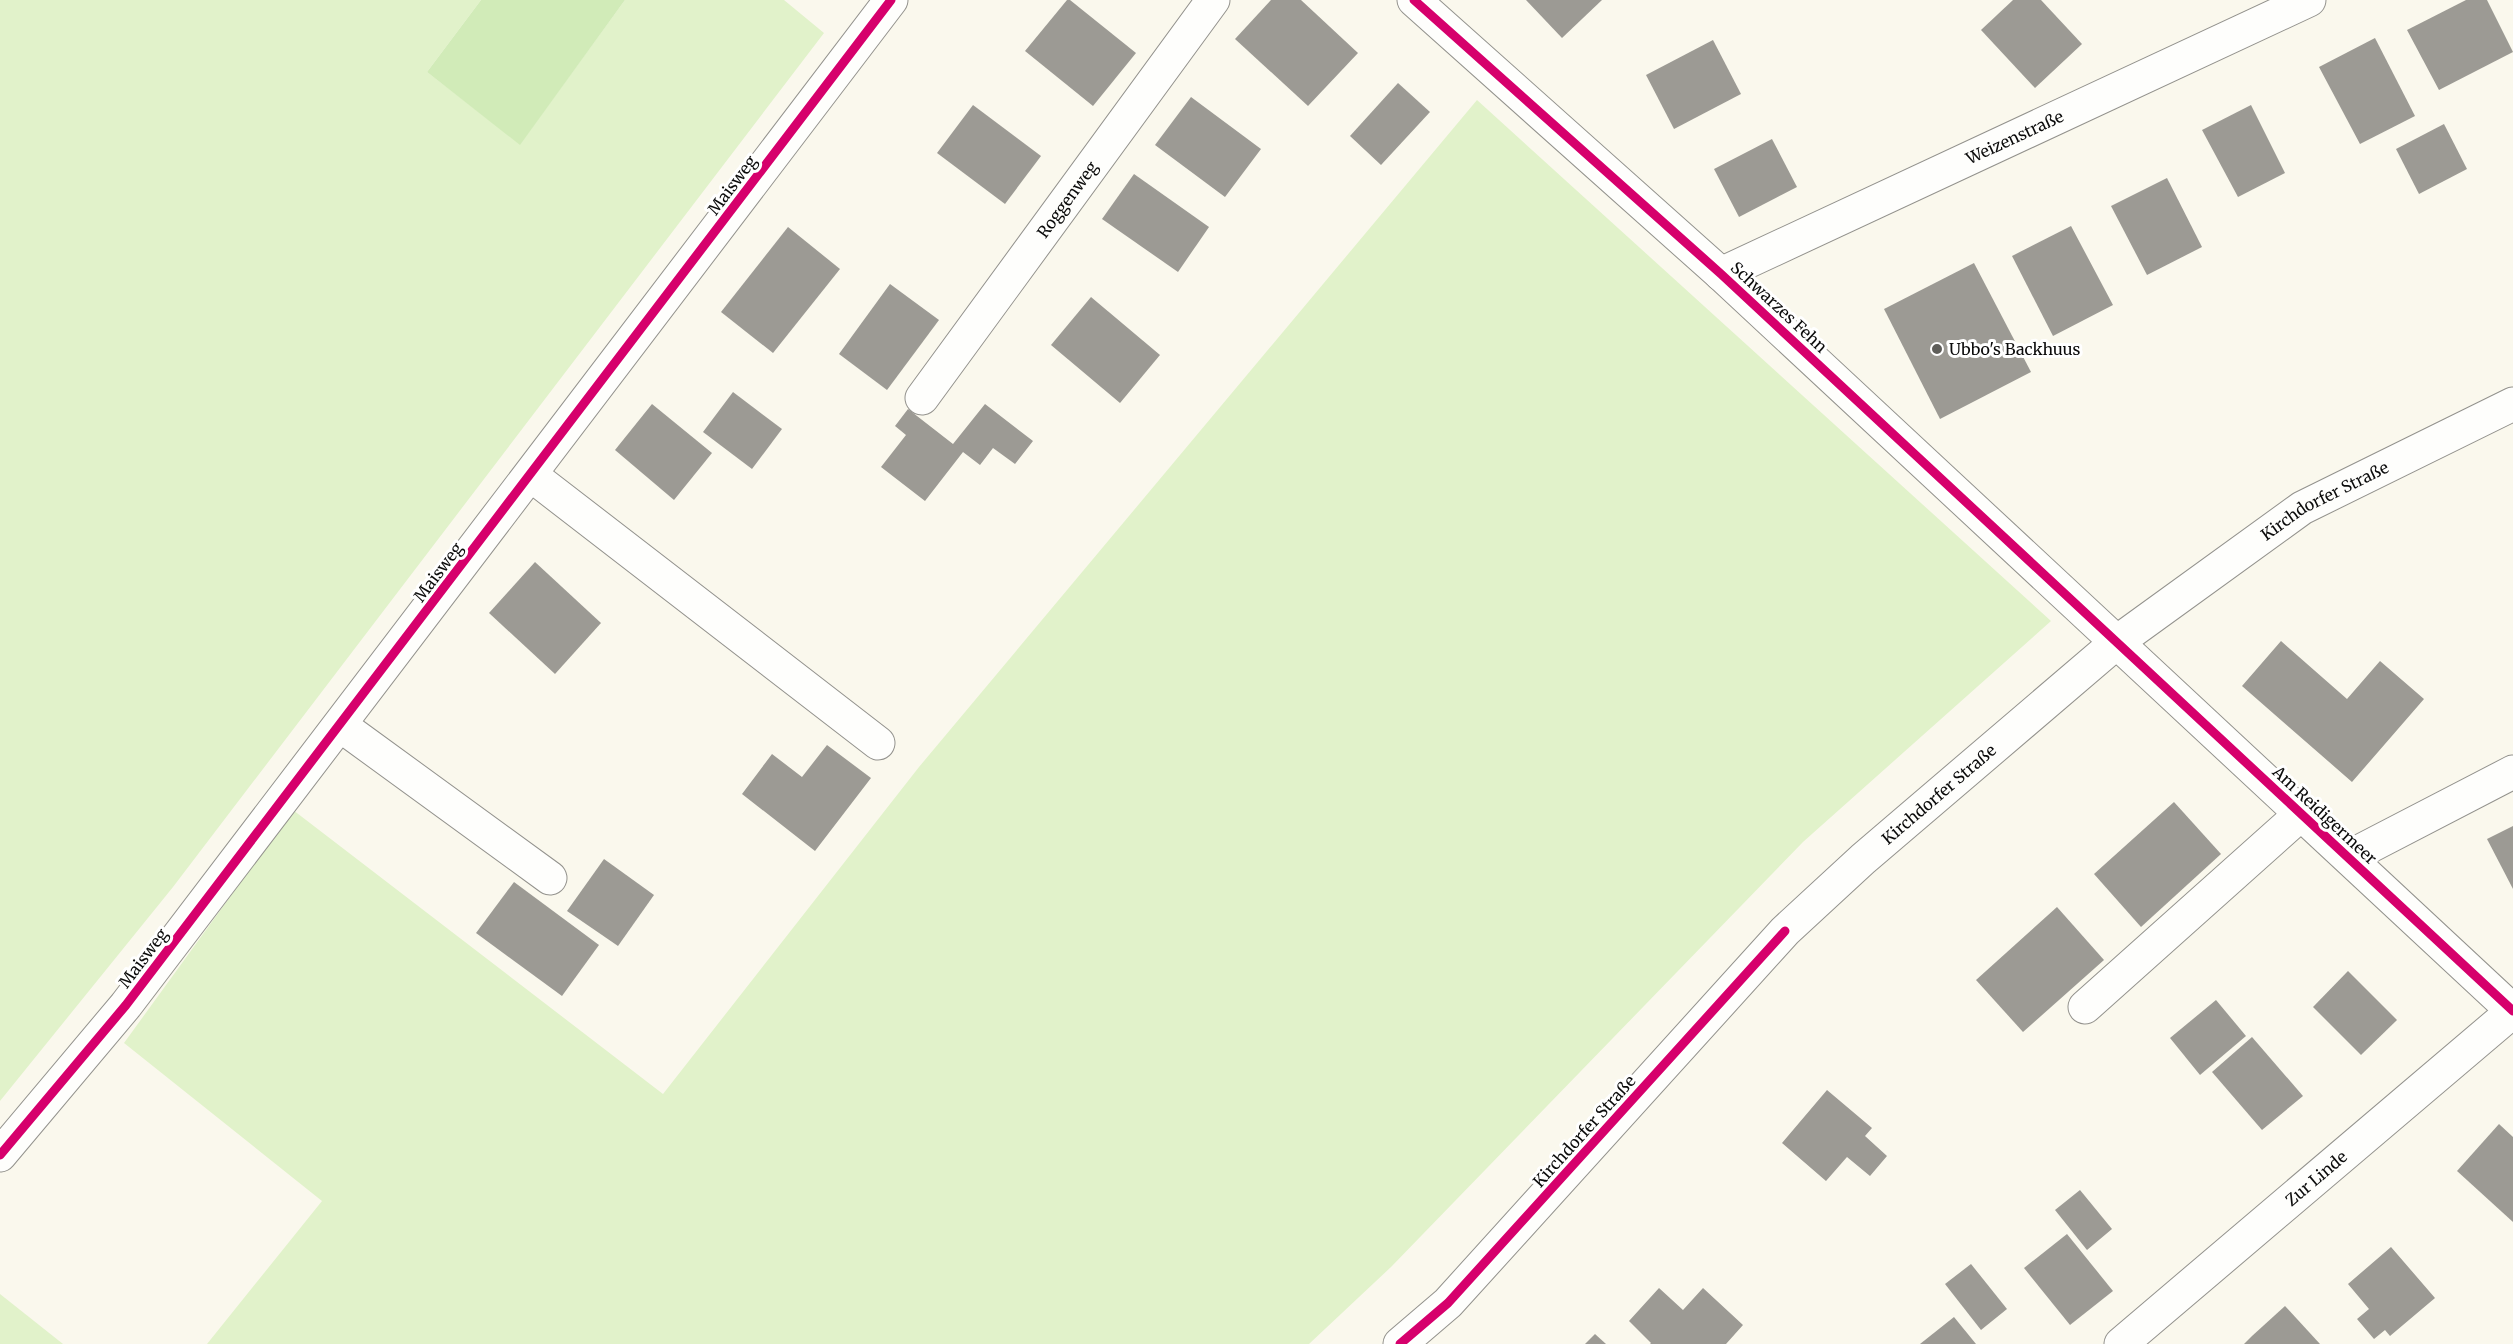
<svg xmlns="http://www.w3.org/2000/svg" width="2513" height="1344" viewBox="0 0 2513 1344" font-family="Merriweather,serif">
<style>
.green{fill:#e1f2ca}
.forest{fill:#d1ebb8}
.building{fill:#9c9a94}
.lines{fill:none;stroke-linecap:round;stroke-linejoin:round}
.minor-casing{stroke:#93928d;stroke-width:35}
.minor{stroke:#fefefc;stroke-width:33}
.cycleway-casing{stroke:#fff;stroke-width:13}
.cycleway{stroke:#d6006c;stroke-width:9}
.poi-dot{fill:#5f5e5a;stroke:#fff;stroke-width:2}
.labels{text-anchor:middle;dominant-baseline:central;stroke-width:6;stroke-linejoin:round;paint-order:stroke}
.street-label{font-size:16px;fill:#0b0b0b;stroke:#fff}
.poi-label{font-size:16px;fill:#0b0b0b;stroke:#fff;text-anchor:start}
</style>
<rect width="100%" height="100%" fill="#faf8ed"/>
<g class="green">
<polygon points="0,0 481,0 427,72 520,144 625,0 784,0 824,33 173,887 0,1101"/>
<polygon points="1477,100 2051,621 1803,842 1391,1267 1309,1344 207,1344 322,1201 124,1043 293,810 663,1094 919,767"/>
<polygon points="0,1294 63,1344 0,1344"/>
</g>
<polygon class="forest" points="481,0 625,0 520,145 427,72"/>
<g class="building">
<polygon points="1067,0 1070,0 1136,53 1093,106 1025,51"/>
<polygon points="1271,0 1301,0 1358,53 1308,106 1235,39"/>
<polygon points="1526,0 1602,0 1562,38"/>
<polygon points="2013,0 2041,0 2082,44 2035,88 1981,30"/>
<polygon points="2466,0 2487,0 2513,52 2439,90 2407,30"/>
<polygon points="2375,38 2415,116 2360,144 2319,67"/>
<polygon points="1713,40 1741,94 1674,129 1646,75"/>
<polygon points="1398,83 1430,112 1381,165 1350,136"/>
<polygon points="1191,97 1261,149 1225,197 1155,145"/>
<polygon points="973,105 1041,156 1005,204 937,153"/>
<polygon points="2251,105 2285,173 2238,197 2202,130"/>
<polygon points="2444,124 2467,169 2419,194 2396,149"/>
<polygon points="1772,139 1797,187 1739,217 1714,169"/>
<polygon points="1134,174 1209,227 1178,272 1102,219"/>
<polygon points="2167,178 2202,247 2147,275 2111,206"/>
<polygon points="2071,226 2113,305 2053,336 2012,256"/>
<polygon points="788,227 840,269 773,353 721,312"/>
<polygon points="1974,263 2031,372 1940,419 1884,309"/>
<polygon points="890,284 939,320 887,390 839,354"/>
<polygon points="1091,297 1160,355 1120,403 1051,345"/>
<polygon points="733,392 782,429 752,469 703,432"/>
<polygon points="652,404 712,453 674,500 615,450"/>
<polygon points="985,404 1033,441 1015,464 993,448 980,465 963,452 925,501 881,467 906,435 895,426 908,409 953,444"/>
<polygon points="535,562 601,623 555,674 489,613"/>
<polygon points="2281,641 2347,699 2380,661 2424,699 2352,782 2242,686"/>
<polygon points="827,745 871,778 815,851 742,794 772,754 802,777"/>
<polygon points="2174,802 2221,854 2141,927 2094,874"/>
<polygon points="2513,826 2513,889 2487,839"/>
<polygon points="604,859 654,895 618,946 567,911"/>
<polygon points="514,882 599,945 562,996 476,933"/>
<polygon points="2057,907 2104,960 2023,1032 1976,980"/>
<polygon points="2348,971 2397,1020 2361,1055 2313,1007"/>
<polygon points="2216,1000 2246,1036 2200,1075 2170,1038"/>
<polygon points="2252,1037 2303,1096 2262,1130 2212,1072"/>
<polygon points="1827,1090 1872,1128 1865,1136 1887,1156 1870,1176 1847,1157 1826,1181 1782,1143"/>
<polygon points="2499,1124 2513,1137 2513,1222 2457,1171"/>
<polygon points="2080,1190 2112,1229 2087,1250 2055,1210"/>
<polygon points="2067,1234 2113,1291 2070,1325 2024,1268"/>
<polygon points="2391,1247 2435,1298 2390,1336 2385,1330 2374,1339 2357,1319 2369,1309 2348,1284"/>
<polygon points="1971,1264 2007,1309 1981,1330 1945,1284"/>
<polygon points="1659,1288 1683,1310 1703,1288 1743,1325 1726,1344 1650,1344 1651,1343 1629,1321"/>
<polygon points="2285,1306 2320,1344 2244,1344 2252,1336"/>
<polygon points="1954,1317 1976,1344 1920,1344"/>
<polygon points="1595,1334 1606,1344 1585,1344"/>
</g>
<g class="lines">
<g class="minor-casing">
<g id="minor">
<polyline points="1414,0 1721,274 2513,1011"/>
<path id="s1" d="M 1721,274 L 2309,0"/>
<path id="s2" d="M 922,398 L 1213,0"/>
<polyline points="531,475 878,743"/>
<polyline points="340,725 550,878"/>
<polyline points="2349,857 2513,772"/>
<polyline points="2085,1007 2301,814"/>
<polyline points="0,1155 126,1005 891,0"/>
<path id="s3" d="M 1400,1344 L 1448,1303 L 1785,931 L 1863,859 L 2117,642 L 2302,508 L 2513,404"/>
<path id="s4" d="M 2121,1344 L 2513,1011"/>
</g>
</g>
<use href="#minor" class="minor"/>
<g class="cycleway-casing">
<g id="cycleway">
<polyline points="1414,0 1721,274 2513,1011"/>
<polyline points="0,1155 126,1005 891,0"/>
<polyline points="1400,1344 1448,1303 1785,931"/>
</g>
</g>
<use href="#cycleway" class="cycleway"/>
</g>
<circle class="poi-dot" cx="1937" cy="349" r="6"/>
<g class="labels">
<g class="street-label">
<text stroke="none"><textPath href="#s1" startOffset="324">Weizenstraße</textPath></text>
<text transform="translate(732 185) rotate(-53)">Maisweg</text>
<text stroke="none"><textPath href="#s2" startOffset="246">Roggenweg</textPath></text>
<text transform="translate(1779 307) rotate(43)">Schwarzes Fehn</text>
<text stroke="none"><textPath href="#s3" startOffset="1257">Kirchdorfer Straße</textPath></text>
<text transform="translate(438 572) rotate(-53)">Maisweg</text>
<text stroke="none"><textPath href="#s3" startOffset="771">Kirchdorfer Straße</textPath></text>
<text transform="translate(2325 815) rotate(43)">Am Reidigermeer</text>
<text transform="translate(143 958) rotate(-53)">Maisweg</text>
<text transform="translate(1584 1131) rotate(-48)">Kirchdorfer Straße</text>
<text stroke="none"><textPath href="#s4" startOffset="256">Zur Linde</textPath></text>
</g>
<g class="poi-label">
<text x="1949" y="349">Ubbo's Backhuus</text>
</g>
</g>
</svg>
